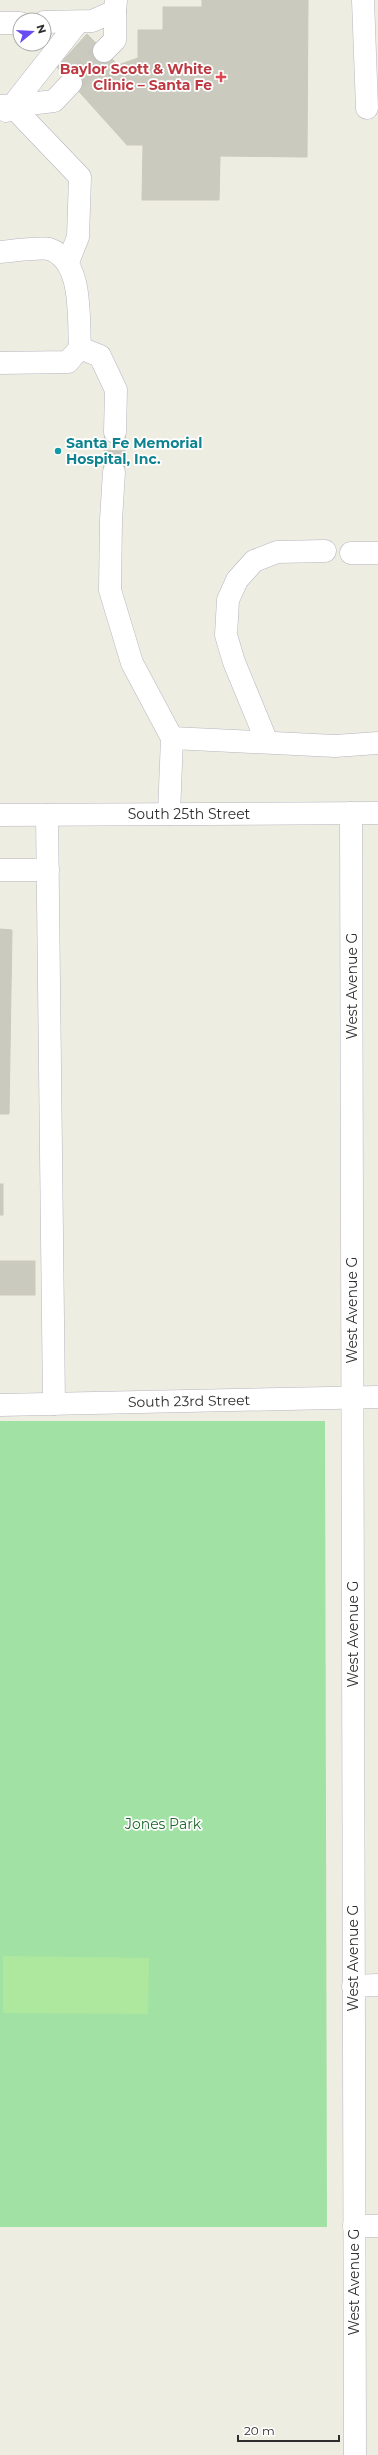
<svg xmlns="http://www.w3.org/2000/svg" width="378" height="2455" viewBox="0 0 378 2455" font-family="Montserrat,sans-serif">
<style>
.green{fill:#a1e1a3}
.pitch{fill:#aee89e}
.building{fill:#cacabf;stroke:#cacabb}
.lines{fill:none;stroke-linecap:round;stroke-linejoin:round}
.minor-tunnel{stroke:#c8c7bd;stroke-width:22;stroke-dasharray:22 11;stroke-linecap:butt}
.minor-casing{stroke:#b7b5c0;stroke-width:23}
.minor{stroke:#fff;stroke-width:22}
.health-dot{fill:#e0444e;stroke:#fff;stroke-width:1.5}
.culture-dot{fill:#0f9aa8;stroke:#fff;stroke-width:1.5}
.labels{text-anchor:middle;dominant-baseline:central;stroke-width:3.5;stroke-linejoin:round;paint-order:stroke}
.health-label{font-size:14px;font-weight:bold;fill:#be3a42;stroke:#fff;text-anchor:end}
.culture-label{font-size:14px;font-weight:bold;fill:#0d838f;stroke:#fff;text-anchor:start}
.street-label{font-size:14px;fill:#2e2e2e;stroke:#fff}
.park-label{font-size:14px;fill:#1f692b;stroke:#fff}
</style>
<rect width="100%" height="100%" fill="#eeede1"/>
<polygon class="green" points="0,1421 325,1421 327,2227 0,2227"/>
<polygon class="pitch" points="3,1956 149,1958 148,2014 3,2013"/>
<g class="building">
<polygon points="202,0 308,0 307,157 220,156 219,200 142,200 143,145 127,145 57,67 87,34 118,65 138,58 138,30 163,30 163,7 202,7"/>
<polygon points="0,929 12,930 9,1114 0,1114"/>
<rect x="0" y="1184" width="3" height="31"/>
<rect x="0" y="1261" width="35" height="34"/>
</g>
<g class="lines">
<g class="minor-tunnel">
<polyline points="71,83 104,51"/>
<polyline points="114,472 115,432"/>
</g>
<g class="minor-casing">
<g id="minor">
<polyline points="363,0 367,108"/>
<polyline points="44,22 92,21 115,11 116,0"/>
<polyline points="0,23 20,23"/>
<polyline points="104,51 115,40 115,11"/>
<polyline points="0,106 12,106 80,177 78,237 68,262"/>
<polyline points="12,106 78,22"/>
<polyline points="6,111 12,106 54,101 71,83"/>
<path d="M 0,252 C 10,251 41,247 49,249 C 84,260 78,319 80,348 L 68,362 L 0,363"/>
<polyline points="80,348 100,356 116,390 115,432"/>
<polyline points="114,472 111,520 110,590 132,663 172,738 169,814"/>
<polyline points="351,553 378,553"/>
<polyline points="172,738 335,746 378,743"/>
<polyline points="267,742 234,662 226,635 228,600 237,580 254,561 277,552 325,551"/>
<polyline points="351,813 355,2455"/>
<polyline points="0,815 378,813"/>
<polyline points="47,815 54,1404"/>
<polyline points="0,870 48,870"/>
<polyline points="0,1405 378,1397"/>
<polyline points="353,1986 378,1985"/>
<polyline points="354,2226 378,2226"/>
</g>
</g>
<use href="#minor" class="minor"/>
</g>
<path class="health-dot" d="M219 71h4v4h4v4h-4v4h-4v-4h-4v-4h4z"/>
<circle class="culture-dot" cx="58" cy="451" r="4"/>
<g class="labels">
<g class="health-label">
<text x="212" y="69">Baylor Scott &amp; White<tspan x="212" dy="16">Clinic – Santa Fe</tspan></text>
</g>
<g class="culture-label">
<text x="66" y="443">Santa Fe Memorial<tspan x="66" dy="16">Hospital, Inc.</tspan></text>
</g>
<g class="street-label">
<text x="189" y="814">South 25th Street</text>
<text transform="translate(352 986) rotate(-90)">West Avenue G</text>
<text transform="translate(352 1310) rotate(-90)">West Avenue G</text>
<text transform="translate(189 1401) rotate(-1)">South 23rd Street</text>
<text transform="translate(353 1634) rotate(-90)">West Avenue G</text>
<text transform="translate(353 1958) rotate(-90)">West Avenue G</text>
<text transform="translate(354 2282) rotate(-90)">West Avenue G</text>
</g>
<g class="park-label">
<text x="163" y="1824">Jones Park</text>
</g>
</g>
<g transform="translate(32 32) rotate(72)"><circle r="19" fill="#ffffff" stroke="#ababab"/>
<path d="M0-3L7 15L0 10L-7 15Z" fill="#694bf1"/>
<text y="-6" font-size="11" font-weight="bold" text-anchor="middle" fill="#2e2e2e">N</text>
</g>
<path d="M238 2435v6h101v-6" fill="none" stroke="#2e2e2e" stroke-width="2"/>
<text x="244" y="2435" font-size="12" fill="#2e2e2e" stroke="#ffffff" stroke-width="3" paint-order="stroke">20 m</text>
</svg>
